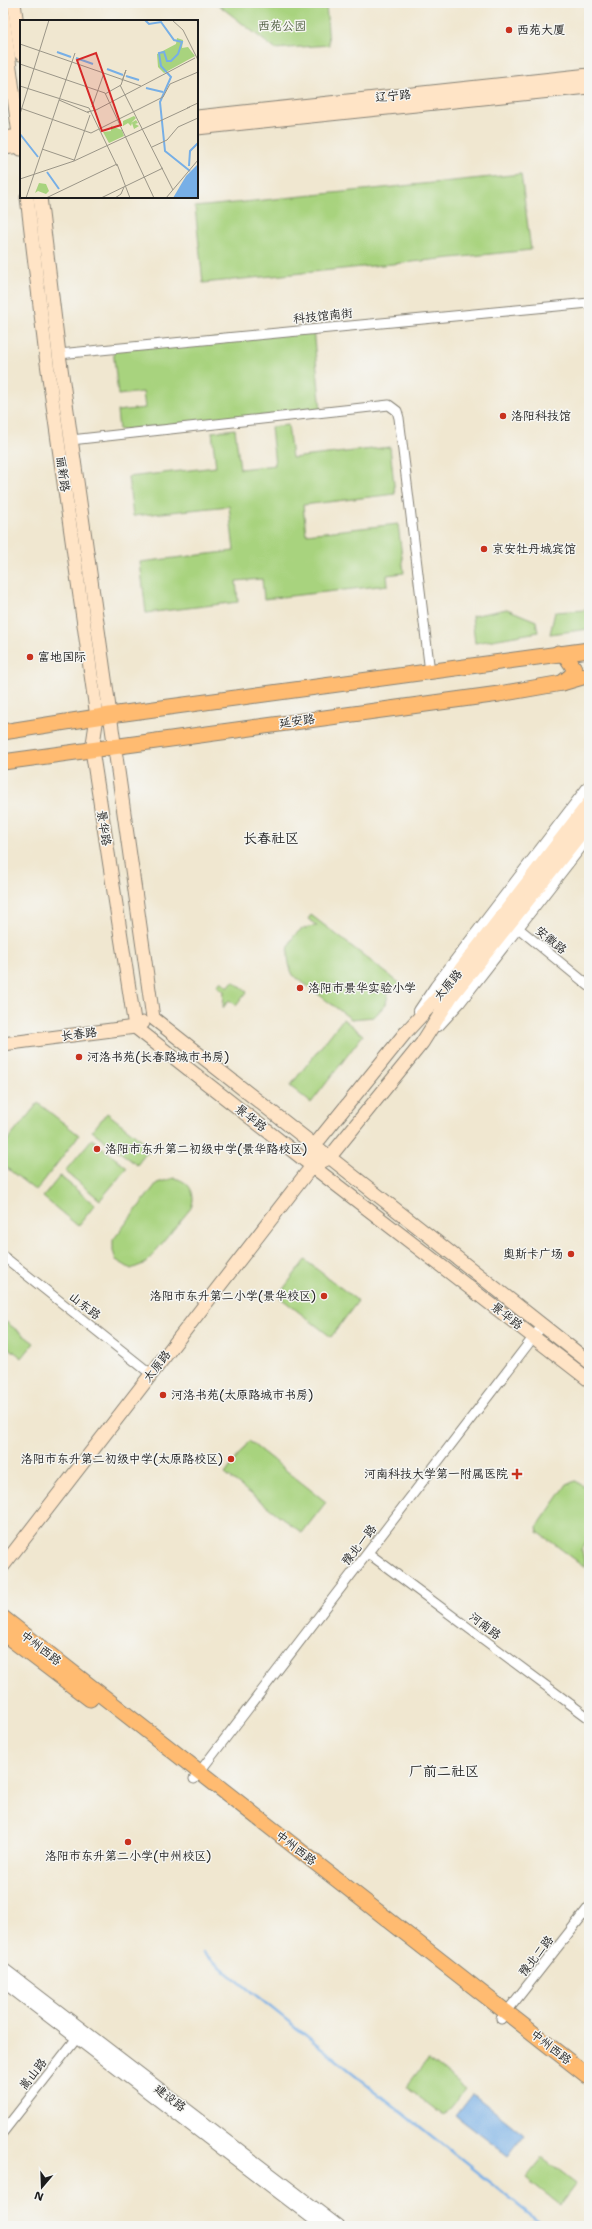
<svg xmlns="http://www.w3.org/2000/svg" width="592" height="2229" viewBox="0 0 592 2229" font-family="'Shantell Sans','LXGW WenKai TC',sans-serif">
<style>
.green{fill:#a8d37e;stroke:#62784d}
.water{fill:#77afe6;stroke:#4a6681}
.lines{fill:none;stroke-linecap:round;stroke-linejoin:round}
.stream{stroke:#77afe6;stroke-width:2.5}
.minor-casing{stroke:#868276;stroke-width:11}
.tertiary-casing{stroke:#868276;stroke-width:14}
.secondary-casing{stroke:#868276;stroke-width:15}
.primary-casing{stroke:#868276;stroke-width:17}
.minor{stroke:#fff;stroke-width:9}
.tertiary{stroke:#fff;stroke-width:12}
.secondary{stroke:#ffe4c6;stroke-width:13}
.primary{stroke:#ffbb71;stroke-width:15}
.poi-dot{fill:#c8321e;stroke:#f6f6f2;stroke-width:1.5}
.labels{text-anchor:middle;dominant-baseline:central;stroke-width:3;stroke-linejoin:round;paint-order:stroke}
.park-label{font-size:12px;fill:#4d5c3e;stroke:#f6f6f2}
.poi-label{font-size:12px;fill:#1c1c1c;stroke:#f6f6f2;text-anchor:start}
.street-label{font-size:12px;fill:#1c1c1c;stroke:#f6f6f2}
.quarter-label{font-size:14px;fill:#1c1c1c;stroke:#f6f6f2}
.inset-river{fill:none;stroke:#77afe6;stroke-width:2}
.inset-road{fill:none;stroke:#9b9688;stroke-width:1}
.view{fill:#d62828;fill-opacity:0.15;stroke:#d62828;stroke-width:2}
.inset-edge{fill:none;stroke:#1c1c1c;stroke-width:2}
</style>
<rect width="100%" height="100%" fill="#f6f6f2"/>
<filter id="ink" filterUnits="userSpaceOnUse"><feTurbulence type="fractalNoise" baseFrequency=".025" numOctaves="2"/><feDisplacementMap in="SourceGraphic" scale="8" xChannelSelector="R" yChannelSelector="G"/><feConvolveMatrix kernelMatrix="1 2 1 2 8 2 1 2 1" color-interpolation-filters="sRGB"/></filter>
<filter id="wash" filterUnits="userSpaceOnUse"><feTurbulence type="fractalNoise" baseFrequency=".012" numOctaves="4" result="noise"/><feDisplacementMap in="SourceGraphic" scale="16" xChannelSelector="R" yChannelSelector="G"/><feGaussianBlur stdDeviation="0.9" result="paint"/><feColorMatrix in="noise" values="0 0 0 0 0 0 0 0 0 0 0 0 0 0 0 0 0 1.4 0 .05"/><feComposite in="paint" operator="in"/></filter>
<g filter="url(#wash)">
<rect width="100%" height="100%" fill="#f0e7d0"/>
<g class="green">
<polygon points="216,3 326,3 329,45 275,49"/>
<polygon points="521,174 531,250 203,283 195,207"/>
<polygon points="313,329 321,410 119,430 117,411 145,408 143,392 118,395 113,349"/>
<polygon points="288,425 292,458 390,447 395,494 303,505 306,534 398,524 404,573 387,575 388,585 264,599 262,579 236,581 238,602 146,613 140,562 234,551 229,506 133,516 128,477 216,467 212,432 235,429 240,469 275,465 271,427"/>
<polygon points="589,606 589,629 550,634 555,612 586,610"/>
<polygon points="507,609 536,621 538,632 475,643 472,616"/>
<path d="M 311,915 L 402,985 L 399,990 L 390,984 L 386,1004 L 374,1017 L 351,1019 L 293,975 C 282,953 289,926 317,926 L 308,919 Z"/>
<polygon points="221,981 228,987 233,981 247,992 236,1006 229,1000 223,1008 224,991 217,986"/>
<polygon points="343,1019 363,1035 311,1103 290,1086"/>
<polygon points="38,1103 79,1135 36,1191 3,1165 3,1146"/>
<polygon points="107,1113 151,1147 137,1165 92,1131"/>
<polygon points="92,1139 127,1168 100,1200 65,1171"/>
<polygon points="60,1176 95,1205 78,1226 43,1197"/>
<path d="M 174,1178 C 189,1181 197,1193 191,1208 L 146,1263 L 131,1269 L 116,1260 L 113,1251 L 113,1240 L 157,1183 Z"/>
<polygon points="305,1260 358,1301 331,1337 278,1296"/>
<polygon points="6,1322 34,1343 22,1358 3,1343 3,1325"/>
<polygon points="249,1441 326,1502 302,1533 225,1474"/>
<polygon points="576,1481 589,1491 589,1537 582,1550 585,1567 538,1532 537,1527 567,1484"/>
<polygon points="428,2059 466,2089 444,2116 406,2087"/>
<polygon points="542,2158 576,2184 560,2205 526,2178"/>
</g>
<polygon class="water" points="473,2094 524,2135 508,2156 456,2116"/>
<g class="lines">
<polyline class="stream" points="203,1953 544,2226"/>
</g>
</g>
<g filter="url(#ink)">
<g class="lines">
<g class="minor-casing">
<g id="minor">
<polyline points="59,354 589,303"/>
<polyline points="71,440 389,405 397,411 399,418 430,672"/>
<polyline points="517,927 589,986"/>
<polyline points="3,1256 151,1374"/>
<polyline points="368,1553 589,1718"/>
<polyline points="194,1779 542,1326"/>
<polyline points="501,2019 589,1907"/>
<polyline points="3,2132 80,2034"/>
</g>
</g>
<g class="tertiary-casing">
<g id="tertiary">
<polyline points="420,1011 436,987 589,787"/>
<polyline points="438,1025 459,1002 589,835"/>
<polyline points="3,1969 338,2226"/>
<polyline points="3,1981 323,2226"/>
</g>
</g>
<g class="secondary-casing">
<g id="secondary">
<polyline points="14,3 21,54"/>
<polyline points="3,17 21,149"/>
<polyline points="197,117 589,75"/>
<polyline points="197,128 589,87"/>
<polyline points="3,138 21,136"/>
<polyline points="3,148 21,146"/>
<polyline points="27,197 46,356 97,717 92,750 135,1027 312,1166 589,1380"/>
<polyline points="40,197 59,354 153,1018 589,1362"/>
<polyline points="3,1044 135,1027 143,1023"/>
<polyline points="313,1155 314,1146 406,1032 444,991 589,803"/>
<polyline points="3,1566 312,1166 329,1158 422,1043 451,997 589,823"/>
</g>
</g>
<g class="primary-casing">
<g id="primary">
<polyline points="558,653 566,656 574,668 572,675 562,683"/>
<polyline points="3,732 110,715 589,650"/>
<polyline points="3,762 499,694 562,683 589,675"/>
<polyline points="3,1618 589,2077"/>
<polyline points="3,1633 90,1699"/>
</g>
</g>
<use href="#minor" class="minor"/>
<use href="#tertiary" class="tertiary"/>
<use href="#secondary" class="secondary"/>
<use href="#primary" class="primary"/>
</g>
</g>
<g class="poi-dot">
<circle cx="509" cy="30" r="4"/>
<circle cx="503" cy="416" r="4"/>
<circle cx="484" cy="549" r="4"/>
<circle cx="30" cy="657" r="4"/>
<circle cx="300" cy="988" r="4"/>
<circle cx="79" cy="1057" r="4"/>
<circle cx="97" cy="1149" r="4"/>
<circle cx="571" cy="1254" r="4"/>
<circle cx="324" cy="1296" r="4"/>
<circle cx="163" cy="1395" r="4"/>
<circle cx="231" cy="1459" r="4"/>
<path d="M515 1468h4v4h4v4h-4v4h-4v-4h-4v-4h4z"/>
<circle cx="128" cy="1842" r="4"/>
</g>
<g class="labels">
<g class="park-label">
<text x="282" y="26">西苑公园</text>
</g>
<g class="poi-label">
<text x="517" y="30">西苑大厦</text>
<text x="511" y="416">洛阳科技馆</text>
<text x="492" y="549">京安牡丹城宾馆</text>
<text x="38" y="657">富地国际</text>
<text x="308" y="988">洛阳市景华实验小学</text>
<text x="87" y="1057">河洛书苑(长春路城市书房)</text>
<text x="105" y="1149">洛阳市东升第二初级中学(景华路校区)</text>
<text x="563" y="1254" text-anchor="end">奥斯卡广场</text>
<text x="316" y="1296" text-anchor="end">洛阳市东升第二小学(景华校区)</text>
<text x="171" y="1395">河洛书苑(太原路城市书房)</text>
<text x="223" y="1459" text-anchor="end">洛阳市东升第二初级中学(太原路校区)</text>
<text x="508" y="1474" text-anchor="end">河南科技大学第一附属医院</text>
<text x="128" y="1856" text-anchor="middle">洛阳市东升第二小学(中州校区)</text>
</g>
<g class="street-label">
<text transform="translate(393 96) rotate(-6)">辽宁路</text>
<text transform="translate(323 316) rotate(-6)">科技馆南街</text>
<text transform="translate(63 474) rotate(82)">丽新路</text>
<text transform="translate(297 721) rotate(-8)">延安路</text>
<text transform="translate(104 828) rotate(81)">景华路</text>
<text transform="translate(551 940) rotate(39)">安徽路</text>
<text transform="translate(448 985) rotate(-50)">太原路</text>
<text transform="translate(79 1034) rotate(-7)">长春路</text>
<text transform="translate(251 1118) rotate(38)">景华路</text>
<text transform="translate(85 1306) rotate(38)">山东路</text>
<text transform="translate(507 1316) rotate(38)">景华路</text>
<text transform="translate(157 1366) rotate(-52)">太原路</text>
<text transform="translate(359 1545) rotate(-52)">豫北一路</text>
<text transform="translate(485 1626) rotate(37)">河南路</text>
<text transform="translate(41 1648) rotate(38)">中州西路</text>
<text transform="translate(296 1848) rotate(38)">中州西路</text>
<text transform="translate(536 1956) rotate(-52)">豫北二路</text>
<text transform="translate(551 2047) rotate(38)">中州西路</text>
<text transform="translate(33 2074) rotate(-52)">嵩山路</text>
<text transform="translate(170 2098) rotate(37)">建设路</text>
</g>
<g class="quarter-label">
<text x="271" y="838">长春社区</text>
<text x="444" y="1771">厂前二社区</text>
</g>
</g>
<g transform="translate(20 20)">
<rect width="178" height="178" fill="#f0e7d0"/>
<path d="M 157,18 L 163,20 L 162,28 L 168,27 L 175,36 L 144,53 L 138,47 L 137,34 L 156,24 ZM 114,96 L 116,98 L 111,103 L 116,100 L 118,103 L 115,104 L 119,106 L 114,109 L 112,103 L 111,106 L 108,103 L 103,106 L 103,101 ZM 91,106 L 102,110 L 104,116 L 89,123 L 83,112 L 91,111 ZM 19,163 L 26,164 L 29,171 L 26,174 L 18,171 L 15,173 Z" fill="#a8d37e"/>
<path d="M 178,144 L 178,178 L 153,178 L 166,156 Z" fill="#77afe6"/>
<path class="inset-river" d="M 125,0 L 129,4 L 141,2 L 154,20 L 162,22 L 158,34 L 151,41 L 147,41 L 144,32 L 139,33 L 141,46 L 151,57 L 140,82 L 145,131 L 170,151M 37,32 L 51,37M 56,38 L 73,44M 87,49 L 103,55M 106,56 L 119,60M 126,68 L 143,72M 0,114 L 18,137M 169,146 L 170,131 L 178,123M 27,152 L 39,169"/>
<path class="inset-road" d="M 152,0 L 163,10 L 178,40M 0,24 L 121,66M 0,44 L 85,73 L 134,178M 100,65 L 153,170M 0,66 L 69,88 L 97,146M 85,74 L 101,65 L 106,50 L 102,61M 39,80 L 69,93M 72,87 L 84,53M 0,88 L 71,113 L 143,77 L 150,64 L 178,52M 167,88 L 178,83M 67,92 L 76,90 L 175,38M 0,94 L 29,0M 132,127 L 147,120 L 158,107 L 178,98M 22,129 L 54,140M 54,141 L 70,95M 97,144 L 110,178M 0,159 L 54,141 L 170,87M 6,178 L 55,33M 26,178 L 97,144M 81,178 L 143,148M 95,178 L 101,174 L 104,167M 146,178 L 178,140"/>
<path class="view" d="M 76,33 L 101,105 L 82,111 L 57,40 Z"/>
<rect width="178" height="178" class="inset-edge"/>
</g>
<rect width="592" height="2229" fill="none" stroke="#f6f6f2" stroke-width="16"/>
<g transform="translate(42 2187) rotate(199)" stroke="#f6f6f2" stroke-width="3" paint-order="stroke">
<path d="M0-3L7 15L0 10L-7 15Z" fill="#1c1c1c"/>
<text y="-6" font-size="11" font-weight="bold" text-anchor="middle" fill="#1c1c1c">N</text>
</g>
</svg>
